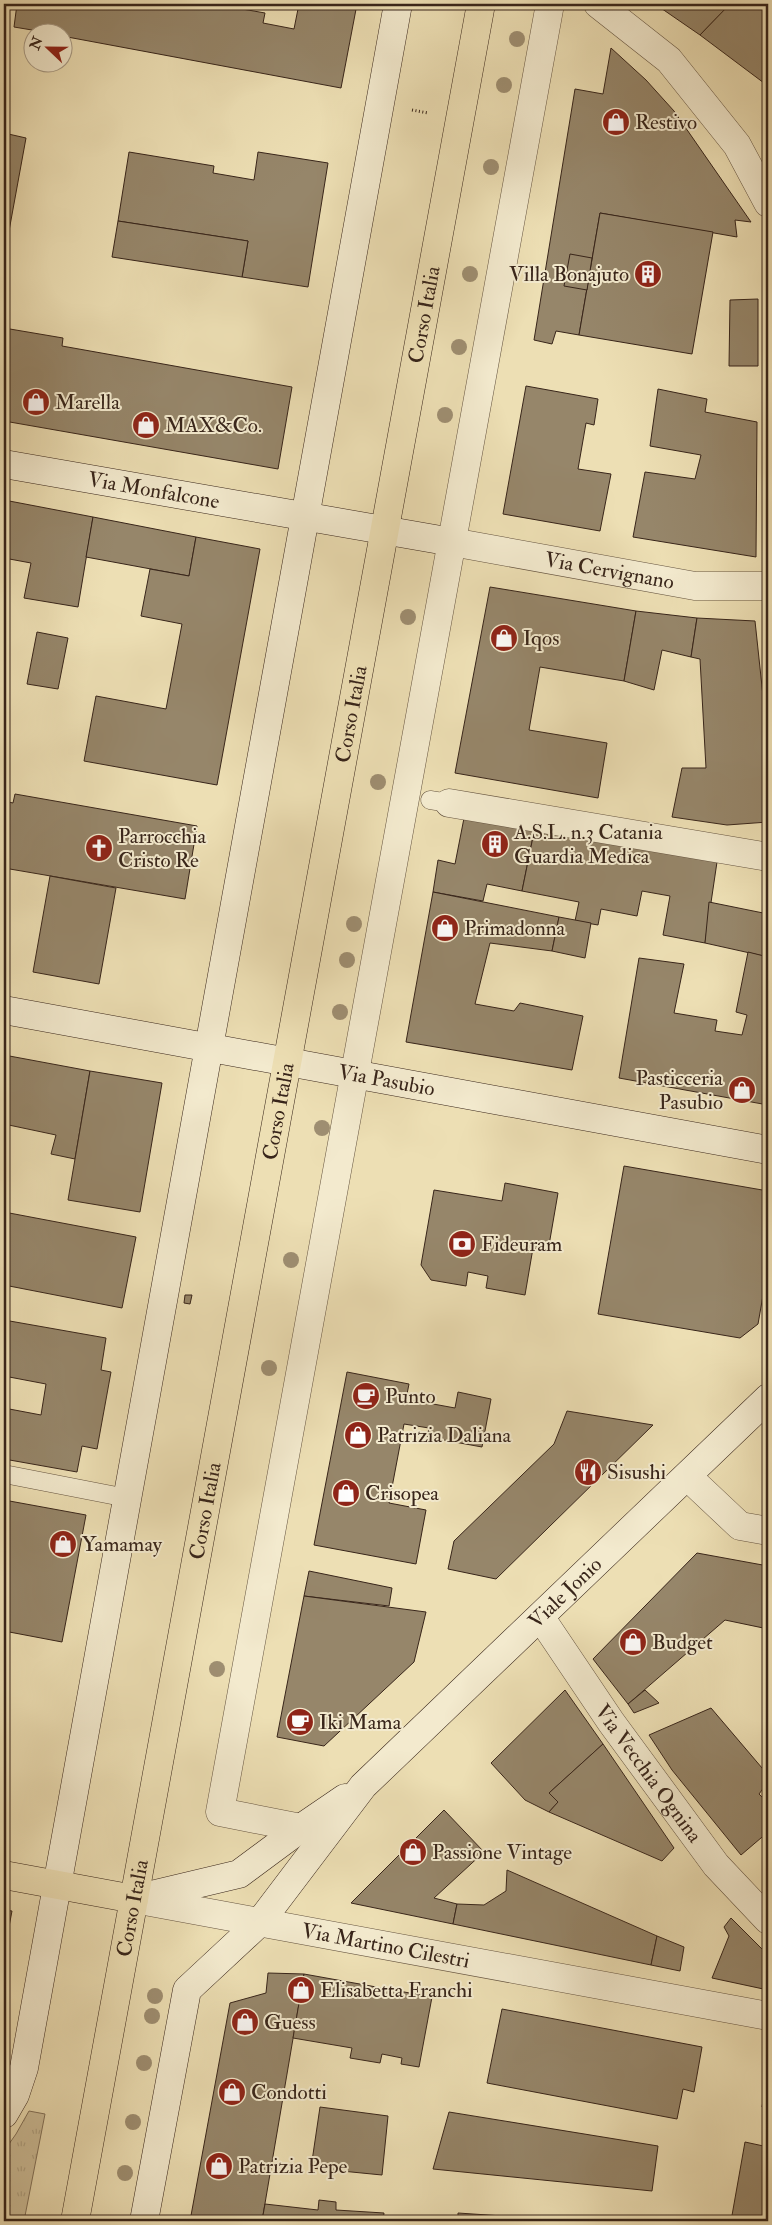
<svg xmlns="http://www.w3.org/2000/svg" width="772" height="2225" viewBox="0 0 772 2225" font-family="'IM FELL Double Pica',serif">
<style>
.grass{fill:url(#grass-tufts);stroke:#83725a}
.building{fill:#96866a;stroke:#38251a}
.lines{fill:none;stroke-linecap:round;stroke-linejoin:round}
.service-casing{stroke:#655440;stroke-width:19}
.minor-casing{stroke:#655440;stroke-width:29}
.secondary-casing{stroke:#38251a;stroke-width:29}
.primary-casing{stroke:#38251a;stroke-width:29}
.path{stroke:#38251a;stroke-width:3;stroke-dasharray:1 2.5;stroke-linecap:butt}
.service{stroke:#f3eace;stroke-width:18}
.minor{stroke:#f3eace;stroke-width:28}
.secondary{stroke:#f3eace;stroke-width:28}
.primary{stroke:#eddfb4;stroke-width:28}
.tree{fill:#9e8e71}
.labels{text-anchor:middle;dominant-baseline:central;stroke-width:4;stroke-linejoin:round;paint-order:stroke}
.poi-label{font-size:21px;fill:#38251a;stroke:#f3eace;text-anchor:start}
.street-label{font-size:21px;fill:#38251a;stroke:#f3eace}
</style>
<defs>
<pattern id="grass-tufts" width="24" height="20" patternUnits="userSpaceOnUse" patternTransform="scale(1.25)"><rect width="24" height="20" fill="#cebf9a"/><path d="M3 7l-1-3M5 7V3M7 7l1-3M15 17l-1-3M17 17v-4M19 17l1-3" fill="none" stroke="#b2a484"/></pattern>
</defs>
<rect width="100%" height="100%" fill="#eddfb4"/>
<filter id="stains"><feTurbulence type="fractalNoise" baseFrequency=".004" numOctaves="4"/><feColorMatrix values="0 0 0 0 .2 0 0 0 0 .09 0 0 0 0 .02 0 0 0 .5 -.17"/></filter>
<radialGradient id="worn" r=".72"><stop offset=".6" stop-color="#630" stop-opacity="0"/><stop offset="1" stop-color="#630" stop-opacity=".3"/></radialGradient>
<polygon class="grass" points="29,2111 45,2114 24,2221 4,2221 4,2151 16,2134"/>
<g class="building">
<polygon points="17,4 214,4 265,13 263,23 294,29 299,4 357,4 341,88 62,36 62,32 44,32 14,27"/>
<polygon points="655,4 730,4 700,35"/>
<polygon points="730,4 768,4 768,79 764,83 700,35"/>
<polygon points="611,48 646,80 674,111 751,222 735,220 737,237 600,213 579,335 556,331 552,344 534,340 575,89 603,94"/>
<polygon points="4,133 26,138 9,231 4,230"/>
<polygon points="129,152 214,166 213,173 254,180 258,152 328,163 308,287 242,277 248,241 118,221"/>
<polygon points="600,213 713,232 692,354 579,335"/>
<polygon points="118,221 248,241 242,277 112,257"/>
<polygon points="570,254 592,258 587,290 564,286"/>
<polygon points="758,299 758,366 729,366 730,300"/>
<polygon points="4,328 63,338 62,346 292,387 278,469 4,421"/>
<polygon points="526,386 598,399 594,425 586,423 578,469 611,474 600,531 503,514"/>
<polygon points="658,389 707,399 705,412 757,422 756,557 633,537 645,472 695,479 701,455 650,446"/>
<polygon points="4,500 93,517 78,607 24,598 31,563 4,558"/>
<polygon points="93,517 196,537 189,576 86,557"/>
<polygon points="196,537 260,549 217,785 84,761 96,696 166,709 182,624 141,616 150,569 189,576"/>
<polygon points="490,587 636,611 624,681 540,667 529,730 607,743 598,798 455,773"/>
<polygon points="636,611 697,618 691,657 662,650 654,690 624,681"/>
<polygon points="697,618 755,621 768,743 768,822 727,825 672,817 682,768 706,768 700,659 691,657"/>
<polygon points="37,632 68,638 58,689 27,684"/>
<polygon points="15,794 197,826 185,899 4,868 4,801 13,803"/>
<polygon points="465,813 535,827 522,891 487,884 483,901 433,892 438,860 455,864"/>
<polygon points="535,827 717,862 705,943 663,935 670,896 642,891 637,916 601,909 598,925 575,921 579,902 522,891"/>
<polygon points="50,876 116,888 99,984 33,972"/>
<polygon points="433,892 559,917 552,951 490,943 475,1004 514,1011 520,1003 583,1016 572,1070 406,1042"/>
<polygon points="709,902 768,914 768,957 705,943"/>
<polygon points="559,917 591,923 585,958 552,951"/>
<polygon points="748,952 768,957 768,1105 619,1078 639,958 684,964 674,1013 717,1020 715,1031 742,1035 747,1015 736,1012"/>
<polygon points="4,1055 90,1071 75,1159 51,1154 56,1135 4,1124"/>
<polygon points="90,1071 162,1083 140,1212 68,1200"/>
<polygon points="624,1166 768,1191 768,1267 758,1324 740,1338 598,1314"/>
<polygon points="505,1183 558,1193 548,1251 533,1248 525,1295 486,1288 488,1276 468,1272 466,1286 431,1280 421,1265 434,1190 502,1201"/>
<polygon points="4,1212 136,1237 122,1308 4,1285"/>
<polygon points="185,1295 192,1295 190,1304 184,1303"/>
<polygon points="4,1320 106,1338 101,1370 111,1372 97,1449 82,1446 77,1472 4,1459 4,1408 41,1415 46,1384 4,1376"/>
<polygon points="347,1372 409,1384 406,1399 455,1408 458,1392 491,1399 482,1447 427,1437 429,1428 404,1424 389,1503 426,1510 416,1564 314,1545"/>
<polygon points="567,1411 653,1425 496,1579 448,1569 454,1541 554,1444"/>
<polygon points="4,1500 86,1515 62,1642 4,1631"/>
<polygon points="697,1553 768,1566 768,1629 725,1620 628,1704 593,1659"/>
<polygon points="309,1571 392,1588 389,1606 304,1596"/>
<polygon points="304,1596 426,1612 414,1662 324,1746 277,1737"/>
<polygon points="565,1690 603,1744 549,1793 558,1802 549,1812 525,1800 491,1763"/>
<polygon points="645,1690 659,1703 634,1713 628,1704"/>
<polygon points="711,1708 768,1775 768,1782 759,1794 768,1803 768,1832 741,1855 672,1770 649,1735"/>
<polygon points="603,1744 674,1848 662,1861 549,1812 558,1802 549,1793"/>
<polygon points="444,1810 484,1852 434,1898 457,1904 453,1924 351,1903"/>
<polygon points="507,1870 657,1936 651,1965 453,1924 457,1904 484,1905 506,1891"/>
<polygon points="4,1910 12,1911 4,1953"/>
<polygon points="731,1918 768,1955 768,1990 712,1978 729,1936 724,1927"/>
<polygon points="657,1936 684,1947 680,1971 651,1965"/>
<polygon points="268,1973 304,1974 262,2221 235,2218 234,2221 190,2221 230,2003 266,1993"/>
<polygon points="304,1974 432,1997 419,2067 401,2064 402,2058 382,2054 380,2063 350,2058 352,2048 293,2038"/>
<polygon points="502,2009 702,2047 694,2092 683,2089 677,2119 487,2083"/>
<polygon points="768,2069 768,2109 762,2107"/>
<polygon points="320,2107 388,2116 382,2175 311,2168"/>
<polygon points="449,2112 658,2146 652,2191 433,2169"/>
<polygon points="745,2142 768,2147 768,2221 731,2221"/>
<polygon points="319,2200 336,2202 336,2210 384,2213 383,2221 262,2221 265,2204 318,2210"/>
<polygon points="458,2213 577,2221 458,2221"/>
</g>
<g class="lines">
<g class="service-casing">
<g id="service">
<polyline points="430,800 449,803"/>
<polyline points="4,1474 127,1498"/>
</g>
</g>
<g class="minor-casing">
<g id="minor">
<polyline points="598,4 669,60 737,145 768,203"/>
<path id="s1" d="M 452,542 L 695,586 L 768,586"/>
<polyline points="449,803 768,857"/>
<polyline points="688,1477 740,1526 768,1531"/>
<path id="s2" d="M 541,1618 L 611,1722 L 716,1865 L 768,1920"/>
<polyline points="301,1828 220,1812 550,4"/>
<path id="s3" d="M 134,1899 L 768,2016"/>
</g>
</g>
<g class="secondary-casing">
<g id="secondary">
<path id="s4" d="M 4,464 L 452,542"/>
<path id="s5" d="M 4,1010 L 768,1150"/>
<polyline points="134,1899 239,1874 301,1828 345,1798"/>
<polyline points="4,2114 15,2095 24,2068 398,4"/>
<path id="s6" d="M 144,2221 L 187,1990 L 260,1922 L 363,1786 L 768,1398"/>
</g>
</g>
<g class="primary-casing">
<g id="primary">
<polyline points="4,1875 134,1899"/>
<path id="s7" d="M 75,2221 L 481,4"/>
</g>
</g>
<g class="path">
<polyline points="412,110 428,113"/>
<polyline points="767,1312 768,1307"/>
</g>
<use href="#service" class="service"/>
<use href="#minor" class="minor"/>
<use href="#secondary" class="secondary"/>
<use href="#primary" class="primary"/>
</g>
<g class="tree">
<circle cx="517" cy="39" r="8"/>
<circle cx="504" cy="85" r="8"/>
<circle cx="491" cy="167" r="8"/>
<circle cx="470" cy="274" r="8"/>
<circle cx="459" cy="347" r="8"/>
<circle cx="445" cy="415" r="8"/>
<circle cx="408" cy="617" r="8"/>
<circle cx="378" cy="782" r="8"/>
<circle cx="354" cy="924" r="8"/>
<circle cx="347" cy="960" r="8"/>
<circle cx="340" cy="1012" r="8"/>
<circle cx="322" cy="1128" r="8"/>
<circle cx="291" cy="1260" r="8"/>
<circle cx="269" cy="1368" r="8"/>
<circle cx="217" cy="1669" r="8"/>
<circle cx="155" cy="1996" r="8"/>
<circle cx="152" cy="2016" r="8"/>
<circle cx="144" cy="2063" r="8"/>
<circle cx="133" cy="2122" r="8"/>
<circle cx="125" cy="2173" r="8"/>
</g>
<defs>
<g id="shop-disc" transform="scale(1.4375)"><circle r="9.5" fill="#8f2418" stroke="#f3eace"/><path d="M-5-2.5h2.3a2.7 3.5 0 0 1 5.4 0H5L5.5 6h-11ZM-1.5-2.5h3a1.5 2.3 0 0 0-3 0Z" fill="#fff"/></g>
<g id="building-disc" transform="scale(1.4375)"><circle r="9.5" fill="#8f2418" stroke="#f3eace"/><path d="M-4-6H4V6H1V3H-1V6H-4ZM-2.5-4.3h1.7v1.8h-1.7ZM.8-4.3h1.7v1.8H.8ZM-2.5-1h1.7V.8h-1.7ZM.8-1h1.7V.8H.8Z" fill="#fff"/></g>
<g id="church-disc" transform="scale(1.4375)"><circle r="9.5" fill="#8f2418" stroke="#f3eace"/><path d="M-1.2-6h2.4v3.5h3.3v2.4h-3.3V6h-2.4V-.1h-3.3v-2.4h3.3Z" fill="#fff"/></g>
<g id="bank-disc" transform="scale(1.4375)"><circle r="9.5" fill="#8f2418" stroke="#f3eace"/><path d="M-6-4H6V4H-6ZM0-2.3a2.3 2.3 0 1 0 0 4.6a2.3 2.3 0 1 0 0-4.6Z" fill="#fff"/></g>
<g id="cafe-disc" transform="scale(1.4375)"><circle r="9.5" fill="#8f2418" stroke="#f3eace"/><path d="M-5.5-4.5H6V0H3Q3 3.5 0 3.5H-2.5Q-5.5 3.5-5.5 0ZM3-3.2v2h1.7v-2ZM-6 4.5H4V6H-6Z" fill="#fff"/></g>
<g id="restaurant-disc" transform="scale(1.4375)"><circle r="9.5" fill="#8f2418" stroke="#f3eace"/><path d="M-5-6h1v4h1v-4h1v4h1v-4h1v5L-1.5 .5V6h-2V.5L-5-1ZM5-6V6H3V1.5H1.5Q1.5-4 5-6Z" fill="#fff"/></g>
</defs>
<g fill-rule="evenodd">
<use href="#shop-disc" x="616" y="122"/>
<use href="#building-disc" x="648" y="274"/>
<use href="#shop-disc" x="36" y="402"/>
<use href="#shop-disc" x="146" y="425"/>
<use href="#shop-disc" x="504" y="638"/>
<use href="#building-disc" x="495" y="844"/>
<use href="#church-disc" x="99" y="848"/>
<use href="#shop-disc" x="445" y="928"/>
<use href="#shop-disc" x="742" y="1090"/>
<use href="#bank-disc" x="462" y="1244"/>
<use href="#cafe-disc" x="366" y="1396"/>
<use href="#shop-disc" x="358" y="1435"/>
<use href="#restaurant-disc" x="588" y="1472"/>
<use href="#shop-disc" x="346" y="1493"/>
<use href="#shop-disc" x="63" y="1544"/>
<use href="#shop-disc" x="633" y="1642"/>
<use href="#cafe-disc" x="300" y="1722"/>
<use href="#shop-disc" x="413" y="1852"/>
<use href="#shop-disc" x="301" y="1990"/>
<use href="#shop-disc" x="245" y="2022"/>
<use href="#shop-disc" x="232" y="2092"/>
<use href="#shop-disc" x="219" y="2166"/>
</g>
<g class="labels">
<g class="poi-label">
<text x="635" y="122">Restivo</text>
<text x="629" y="274" text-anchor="end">Villa Bonajuto</text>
<text x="55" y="402">Marella</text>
<text x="165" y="425">MAX&amp;Co.</text>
<text x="523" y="638">Iqos</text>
<text x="514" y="832">A.S.L. n.3 Catania<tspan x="514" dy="24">Guardia Medica</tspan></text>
<text x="118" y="836">Parrocchia<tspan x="118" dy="24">Cristo Re</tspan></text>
<text x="464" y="928">Primadonna</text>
<text x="723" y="1078" text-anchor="end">Pasticceria<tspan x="723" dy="24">Pasubio</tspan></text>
<text x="481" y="1244">Fideuram</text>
<text x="385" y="1396">Punto</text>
<text x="377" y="1435">Patrizia Daliana</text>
<text x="607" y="1472">Sisushi</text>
<text x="365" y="1493">Crisopea</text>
<text x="82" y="1544">Yamamay</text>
<text x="652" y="1642">Budget</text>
<text x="319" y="1722">Iki Mama</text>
<text x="432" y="1852">Passione Vintage</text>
<text x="320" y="1990">Elisabetta Franchi</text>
<text x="264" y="2022">Guess</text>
<text x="251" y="2092">Condotti</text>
<text x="238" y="2166">Patrizia Pepe</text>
</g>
<g class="street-label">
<text stroke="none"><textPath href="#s7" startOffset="1938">Corso Italia</textPath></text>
<text stroke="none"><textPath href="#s4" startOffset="152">Via Monfalcone</textPath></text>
<text stroke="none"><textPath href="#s1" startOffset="160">Via Cervignano</textPath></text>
<text stroke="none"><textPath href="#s7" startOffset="1532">Corso Italia</textPath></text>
<text stroke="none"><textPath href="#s5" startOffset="389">Via Pasubio</textPath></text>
<text stroke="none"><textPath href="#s7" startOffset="1128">Corso Italia</textPath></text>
<text stroke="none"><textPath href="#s7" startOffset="722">Corso Italia</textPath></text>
<text stroke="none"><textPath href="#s6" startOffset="785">Viale Jonio</textPath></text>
<text stroke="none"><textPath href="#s2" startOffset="189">Via Vecchia Ognina</textPath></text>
<text stroke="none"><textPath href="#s7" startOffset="318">Corso Italia</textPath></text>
<text stroke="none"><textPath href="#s3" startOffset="256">Via Martino Cilestri</textPath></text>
</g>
</g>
<rect width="772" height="2225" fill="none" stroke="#eddfb4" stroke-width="20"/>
<rect x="5" y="5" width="762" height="2215" fill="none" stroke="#38251a" stroke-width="2.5"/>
<rect x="10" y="10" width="752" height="2205" fill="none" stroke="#38251a"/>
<g transform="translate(48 48) rotate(292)"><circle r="24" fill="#f3eace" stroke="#a89b86"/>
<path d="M0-4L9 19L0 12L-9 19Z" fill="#8f2418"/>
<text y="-8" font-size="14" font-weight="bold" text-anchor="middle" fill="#38251a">N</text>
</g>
<rect width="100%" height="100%" filter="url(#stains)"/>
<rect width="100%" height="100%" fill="url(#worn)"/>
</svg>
